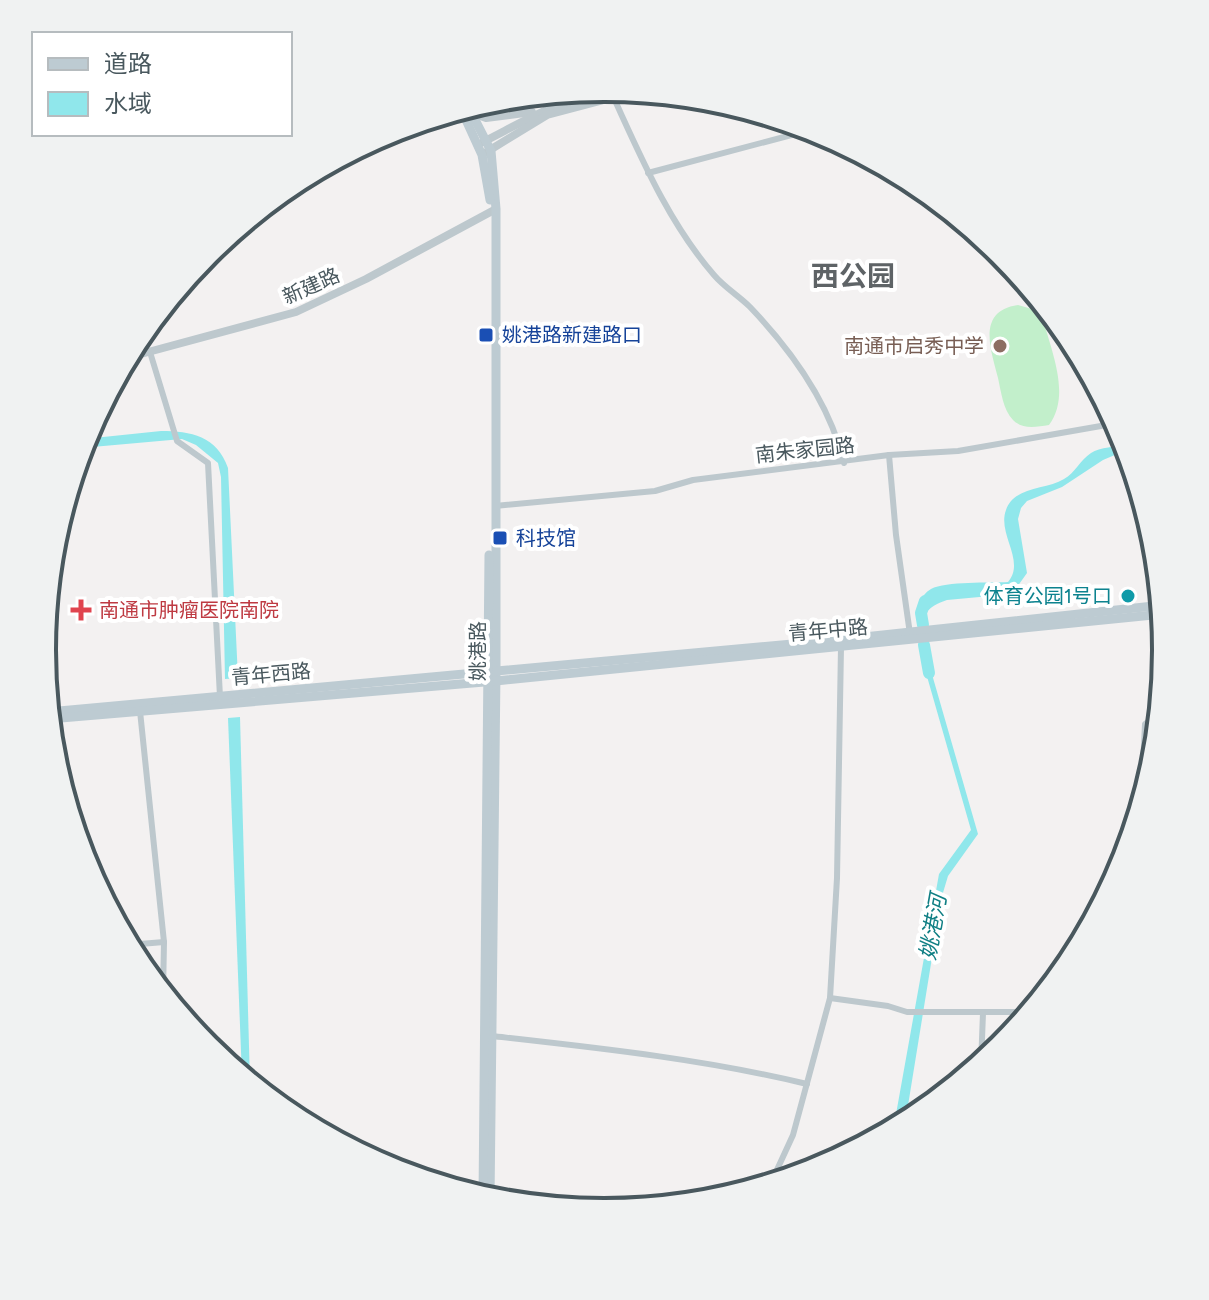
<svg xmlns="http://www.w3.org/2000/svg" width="1209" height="1300" viewBox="0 0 1209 1300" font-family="Figtree,'Noto Sans SC',sans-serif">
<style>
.green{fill:#c2efcb}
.water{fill:#90e7eb}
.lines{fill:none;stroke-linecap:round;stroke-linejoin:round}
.river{stroke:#90e7eb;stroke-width:12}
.minor{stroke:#bdc8cd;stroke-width:6}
.tertiary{stroke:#bdc8cd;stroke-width:8}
.secondary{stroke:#bdcbd2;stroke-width:9}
.transit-dot{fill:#1a4fb4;stroke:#fff;stroke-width:3}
.education-dot{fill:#8d6e63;stroke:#fff;stroke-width:3}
.culture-dot{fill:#0f9aa8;stroke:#fff;stroke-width:3}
.health-dot{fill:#e0444e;stroke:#fff;stroke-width:3}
.labels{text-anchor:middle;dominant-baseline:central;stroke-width:8;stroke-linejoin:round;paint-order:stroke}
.street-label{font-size:20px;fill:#49585e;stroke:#fff}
.transit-label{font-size:20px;fill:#164399;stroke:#fff;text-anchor:start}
.education-label{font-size:20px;fill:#785e54;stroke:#fff;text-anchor:end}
.culture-label{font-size:20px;fill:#0d838f;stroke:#fff;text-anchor:end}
.health-label{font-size:20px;fill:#be3a42;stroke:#fff;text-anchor:start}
.water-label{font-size:22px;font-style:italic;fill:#107f84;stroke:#fff}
.district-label{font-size:28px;font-weight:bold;fill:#5e6366;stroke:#fff}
.rim{fill:none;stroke:#49585e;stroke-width:4}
</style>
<rect width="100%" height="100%" fill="#f3f1f1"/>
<g class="green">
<path d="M 1018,305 L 1032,309 L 1042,315 C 1050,349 1072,394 1049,425 C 1036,427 1023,430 1013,420 C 1003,410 1001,391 998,378 C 991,350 976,311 1018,305 Z"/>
<polygon points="1148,708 1161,708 1156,760 1154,766 1145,767"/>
</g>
<g class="water">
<path d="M 161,431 C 191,431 217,436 228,468 L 238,678 L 225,679 L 221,477 L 218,463 L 196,445 L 182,439 L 81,448 L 84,439 Z"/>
<path d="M 1127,444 L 1129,449 L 1103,460 L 1062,487 L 1027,501 L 1021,508 L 1018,519 L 1027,573 L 1012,594 L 947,600 C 938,603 929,607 924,616 L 918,617 C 919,607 920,595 931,589 C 946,581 990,583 1008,582 C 1026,561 997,534 1006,510 C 1014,486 1046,490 1064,479 C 1075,473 1080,460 1091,453 C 1100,447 1116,447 1127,444 Z"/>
<polygon points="927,657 978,834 948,876 942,896 905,1124 893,1131 939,874 971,830 922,659"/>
<polygon points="240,717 250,1083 242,1077 228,718"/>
</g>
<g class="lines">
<g class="river">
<polyline points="923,625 921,613 925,601"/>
<polyline points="924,645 929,673"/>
</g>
<g class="minor">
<path d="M 612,94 C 641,157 668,222 714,275 C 724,287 739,296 750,307 C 792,351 830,404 844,463"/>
<polyline points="648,173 814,129"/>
<polyline points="150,352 177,441 208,463 220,697"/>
<polyline points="889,455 896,535 910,634"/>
<polyline points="495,506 655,491 693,480 889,455 958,451 1118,423"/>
<polyline points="140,711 164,942 163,994"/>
<polyline points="1141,809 1145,724 1154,717 1160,716"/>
<polyline points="128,945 164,942"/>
<polyline points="830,998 888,1006 907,1012 1032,1012"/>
<path d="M 492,1036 C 599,1048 703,1059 807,1084"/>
<polyline points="981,1065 983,1013"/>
<polyline points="770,1185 793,1135 830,998 837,878 841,647"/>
</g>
<g class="tertiary">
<polyline points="472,113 486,118 532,112"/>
<path d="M 483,142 C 525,121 569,93 618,91"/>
<polyline points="485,153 547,115 638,91"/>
<polyline points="126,358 296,312 366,279 496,209"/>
</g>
<g class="secondary">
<polyline points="468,106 491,151 496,209 496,671 490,1200"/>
<polyline points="461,109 482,155 490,200"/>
<polyline points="48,712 836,640 1163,605"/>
<polyline points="49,719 496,681 1163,614"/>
<polyline points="483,1198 489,555"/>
</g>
</g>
<g class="transit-dot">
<rect x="478" y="327" width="16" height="16" rx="4"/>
<rect x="492" y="530" width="16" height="16" rx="4"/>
</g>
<circle class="education-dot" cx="1000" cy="346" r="8"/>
<circle class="culture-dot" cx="1128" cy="596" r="8"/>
<path class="health-dot" d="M77 598h8v8h8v8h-8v8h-8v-8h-8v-8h8z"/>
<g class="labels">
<g class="street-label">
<text transform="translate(311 286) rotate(-24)">新建路</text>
<text transform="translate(805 450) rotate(-6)">南朱家园路</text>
<text transform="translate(828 630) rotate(-5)">青年中路</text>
<text transform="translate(478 651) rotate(-90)">姚港路</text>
<text transform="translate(271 674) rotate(-5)">青年西路</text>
</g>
<g class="transit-label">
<text x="502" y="335">姚港路新建路口</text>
<text x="516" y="538">科技馆</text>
</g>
<g class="education-label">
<text x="984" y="346">南通市启秀中学</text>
</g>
<g class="culture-label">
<text x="1112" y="596">体育公园1号口</text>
</g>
<g class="health-label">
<text x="99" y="610">南通市肿瘤医院南院</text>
</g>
<g class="water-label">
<text transform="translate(933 927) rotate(-80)">姚港河</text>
</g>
<g class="district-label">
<text x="853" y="276">西公园</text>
</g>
</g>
<path d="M0 0H1209V1300H0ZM56 650a548 548 0 1 1 1096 0a548 548 0 1 1-1096 0Z" fill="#f0f2f2" fill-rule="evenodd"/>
<path class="rim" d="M56 650a548 548 0 1 1 1096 0a548 548 0 1 1-1096 0Z"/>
<rect x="32" y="32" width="260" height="104" fill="#ffffff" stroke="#b6bcbf" stroke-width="2"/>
<rect x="48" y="58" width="40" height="12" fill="#bdcbd2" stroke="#b6bcbf" stroke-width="2"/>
<text x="104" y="72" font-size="24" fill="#49585e">道路</text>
<rect x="48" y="92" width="40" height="24" fill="#90e7eb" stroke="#b6bcbf" stroke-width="2"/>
<text x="104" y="112" font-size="24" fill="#49585e">水域</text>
</svg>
